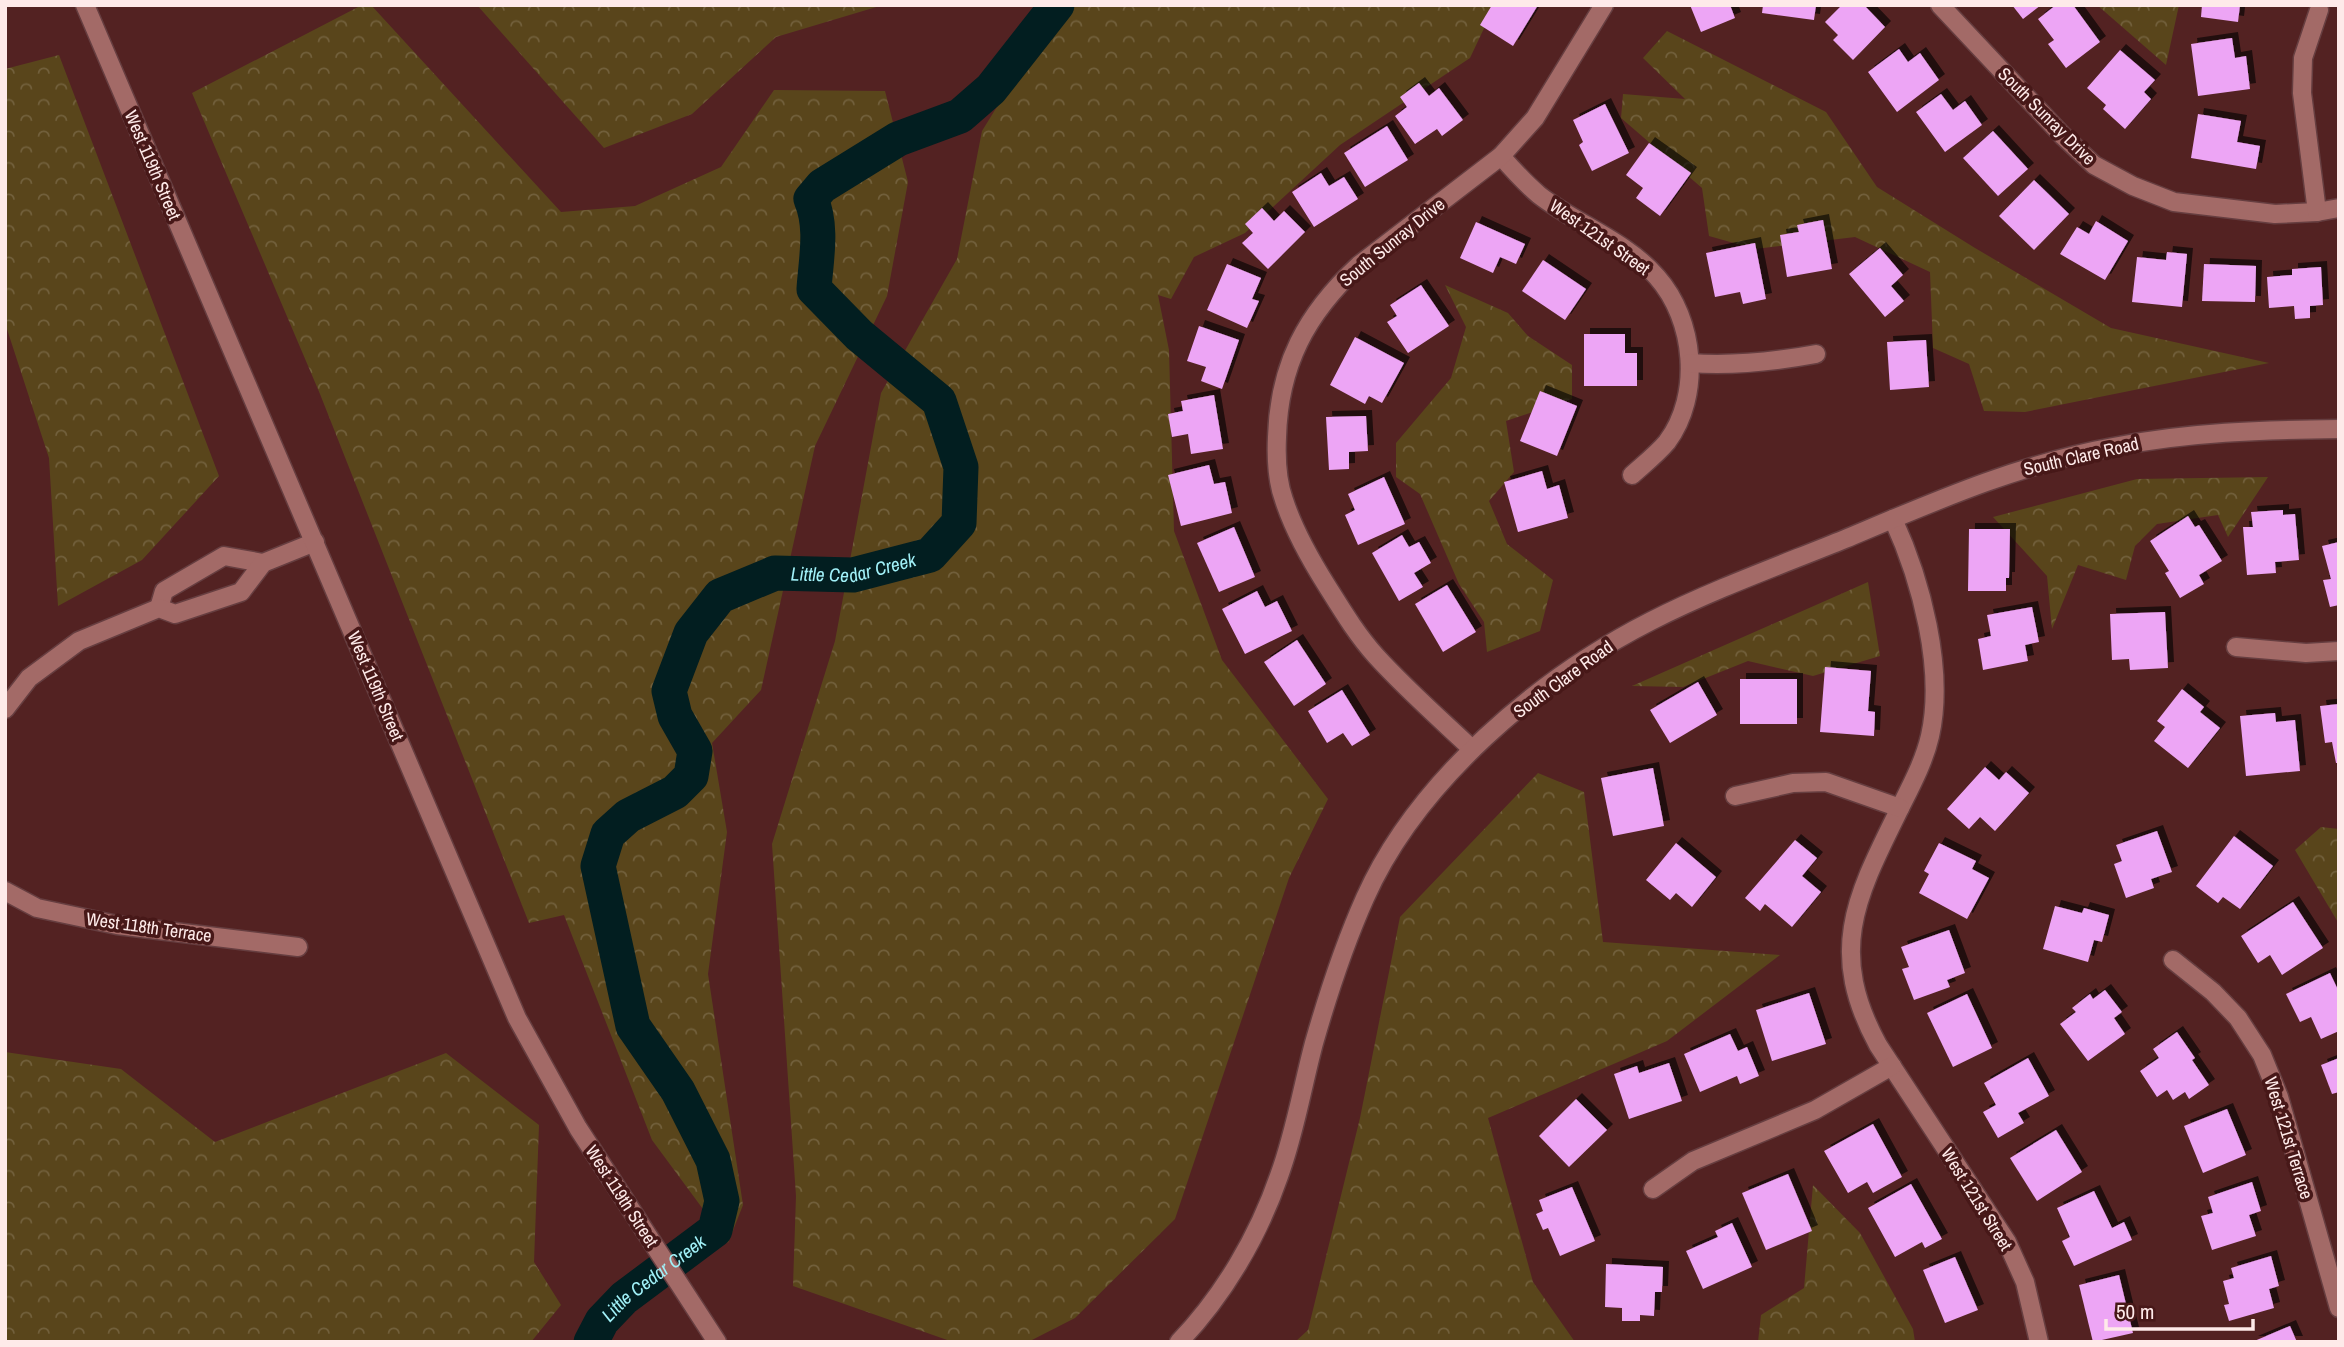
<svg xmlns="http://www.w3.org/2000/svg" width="2344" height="1347" viewBox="0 0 2344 1347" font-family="'Archivo Narrow',sans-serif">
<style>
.forest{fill:url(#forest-crowns)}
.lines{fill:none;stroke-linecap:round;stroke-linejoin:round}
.river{stroke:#021e20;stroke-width:35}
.building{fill:#eda5f5;filter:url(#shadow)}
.street-casing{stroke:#663e40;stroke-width:21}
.secondary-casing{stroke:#663e40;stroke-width:21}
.street{stroke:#a36a67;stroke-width:18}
.secondary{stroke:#a36a67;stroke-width:18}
.labels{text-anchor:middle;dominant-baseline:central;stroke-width:7;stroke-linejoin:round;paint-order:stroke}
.street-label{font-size:18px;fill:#feeae9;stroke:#471818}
.water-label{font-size:19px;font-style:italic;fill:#a1f1f8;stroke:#471818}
</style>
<defs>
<pattern id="forest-crowns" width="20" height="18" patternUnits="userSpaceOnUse" patternTransform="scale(1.75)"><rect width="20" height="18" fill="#59451b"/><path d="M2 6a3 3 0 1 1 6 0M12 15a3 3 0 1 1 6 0" fill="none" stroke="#72603c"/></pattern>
<filter id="shadow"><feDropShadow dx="6" dy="-6" stdDeviation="0" flood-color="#0009"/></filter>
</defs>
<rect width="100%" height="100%" fill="#532222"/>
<g class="forest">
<polygon points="362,5 371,5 561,212 635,206 721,167 774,90 885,91 908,182 887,296 815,446 761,690 712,743 727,832 708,974 743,1205 728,1243 652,1140 564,915 529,923 320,394 192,93"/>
<polygon points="477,5 883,5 776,37 692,114 604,148"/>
<polygon points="1060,5 1495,5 1470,58 1340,145 1245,233 1194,257 1171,299 1158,295 1169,350 1174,531 1222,660 1328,799 1289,878 1175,1219 1075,1318 1028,1342 953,1342 793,1286 796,1196 772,844 835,641 881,393 957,259 982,131"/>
<polygon points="2097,5 2179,5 2166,65"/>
<polygon points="1667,31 1826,112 1877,187 1975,248 2111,328 2269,363 2025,412 1984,411 1969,364 1933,348 1930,272 1855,237 1755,249 1709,236 1702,188 1621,118 1623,94 1685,99 1643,58"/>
<polygon points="59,55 219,476 142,560 58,606 49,458 5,323 5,69"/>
<polygon points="1445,285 1508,313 1528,336 1572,365 1572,399 1506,421 1514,472 1489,501 1507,544 1553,580 1540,631 1487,652 1484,622 1459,584 1420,494 1396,477 1396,443 1451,378 1466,327"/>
<polygon points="2268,477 2228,537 2218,515 2157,524 2135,546 2126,580 2078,565 2052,629 2047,576 1993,517 2137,479"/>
<polygon points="1868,582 1880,656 1813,676 1748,661 1683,687 1632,686"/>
<polygon points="1538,773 1584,792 1603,942 1780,955 1667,1041 1488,1118 1533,1282 1575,1342 1295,1342 1308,1330 1360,1118 1400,917"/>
<polygon points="2321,827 2339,829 2339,924 2295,850"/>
<polygon points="5,1052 121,1069 215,1142 446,1053 539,1125 534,1262 561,1305 531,1342 5,1342"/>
<polygon points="1813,1185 1860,1233 1913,1329 1915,1342 1758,1342 1761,1315 1804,1288"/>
</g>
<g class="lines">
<path class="river" id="s1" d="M 591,1342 L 602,1321 L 624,1298 L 715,1230 L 722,1201 L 713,1160 L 678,1091 L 633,1026 L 598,866 L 608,834 L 628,816 L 675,792 L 691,776 L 695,751 L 675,716 L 669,691 L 691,633 L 720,596 L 775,573 L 853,575 L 930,555 L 959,523 L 961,467 L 939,401 L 859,335 L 814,289 C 816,259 823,227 811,199 L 822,186 L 898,139 L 960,116 L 991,89 L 1057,5"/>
</g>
<g class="building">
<polygon points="1492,5 1538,5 1513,46 1480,25"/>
<polygon points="1690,5 1730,5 1735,18 1701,32"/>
<polygon points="1763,5 1816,5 1814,20 1762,13"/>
<polygon points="1842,5 1864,5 1885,27 1853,60 1833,40 1838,35 1825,22"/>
<polygon points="2012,5 2041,5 2023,19"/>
<polygon points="2056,5 2073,5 2100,42 2066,68 2048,44 2054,40 2038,19"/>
<polygon points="2202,5 2240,5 2238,22 2201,17"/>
<polygon points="2232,38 2235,58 2246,56 2250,89 2198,96 2191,44"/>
<polygon points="1899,49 1908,62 1920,53 1939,80 1897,112 1868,72"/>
<polygon points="2120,50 2155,80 2144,92 2151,99 2125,129 2103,109 2106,105 2087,88"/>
<polygon points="1419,83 1429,96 1439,88 1463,120 1442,136 1437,129 1415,144 1395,116 1407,107 1400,97"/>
<polygon points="1941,94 1953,110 1965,101 1982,125 1945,152 1916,112"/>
<polygon points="1605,104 1629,153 1592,171 1579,145 1583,142 1573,120"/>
<polygon points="2198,114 2241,121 2237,142 2260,146 2256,169 2191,158"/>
<polygon points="1387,126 1408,160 1365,187 1344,153"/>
<polygon points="1993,131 2028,169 1998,196 1963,158"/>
<polygon points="1649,143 1691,173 1660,216 1636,198 1643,188 1626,175"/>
<polygon points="1321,173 1329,186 1344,177 1358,199 1314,227 1292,192"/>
<polygon points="2034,180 2069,214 2034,250 1999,216"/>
<polygon points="1262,208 1274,221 1284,211 1305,232 1268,269 1242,243 1253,233 1245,224"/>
<polygon points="1823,220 1832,269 1787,277 1780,235 1799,232 1797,225"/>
<polygon points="2096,221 2128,241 2105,280 2060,254 2077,227 2089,234"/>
<polygon points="1476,222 1525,244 1516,264 1500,257 1493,273 1460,258"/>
<polygon points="1755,243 1766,299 1743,304 1740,292 1715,297 1706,253"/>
<polygon points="1880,248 1903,275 1891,286 1904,301 1885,317 1849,274"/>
<polygon points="2167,252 2187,254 2182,307 2132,302 2137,257 2166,260"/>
<polygon points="1543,260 1586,289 1565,320 1522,291"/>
<polygon points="1227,264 1261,278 1252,299 1259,301 1247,328 1207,310"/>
<polygon points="2204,264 2256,266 2255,302 2202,301"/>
<polygon points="2321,267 2323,305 2310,306 2310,318 2295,319 2294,306 2269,308 2267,277 2292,275 2292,269"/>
<polygon points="1421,285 1449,326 1408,353 1387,322 1397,316 1390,305"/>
<polygon points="1199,326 1239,340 1222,389 1201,381 1206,367 1187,361"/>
<polygon points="1584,334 1625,334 1625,353 1637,353 1637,386 1584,386"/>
<polygon points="1355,337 1404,363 1382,403 1369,396 1365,404 1330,385"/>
<polygon points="1926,340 1929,387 1890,390 1887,342"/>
<polygon points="1540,391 1577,406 1557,456 1520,441"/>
<polygon points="1214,395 1223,449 1191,454 1188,434 1172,437 1168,414 1183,411 1181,401"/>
<polygon points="1366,416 1368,451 1349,452 1349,469 1329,470 1326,417"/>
<polygon points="1209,465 1214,484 1225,482 1232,513 1181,526 1168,475"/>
<polygon points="1542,471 1547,489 1559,485 1568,518 1518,532 1504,482"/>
<polygon points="1384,477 1405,524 1358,545 1345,515 1355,510 1348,494"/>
<polygon points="2283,510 2283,515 2295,514 2299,560 2275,562 2276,573 2247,575 2243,527 2253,527 2251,512"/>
<polygon points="2188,516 2195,527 2199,525 2222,561 2199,575 2204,584 2180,598 2165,573 2169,571 2150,541"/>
<polygon points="1234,527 1255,577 1219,592 1197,543"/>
<polygon points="1969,529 2010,529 2009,578 2006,578 2006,591 1968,591"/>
<polygon points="1402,535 1409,547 1419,542 1431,563 1414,573 1423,587 1399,601 1372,553"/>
<polygon points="2339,542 2339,605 2330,607 2323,580 2331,579 2322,546"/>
<polygon points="1447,585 1476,632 1443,652 1415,604"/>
<polygon points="1257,591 1265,607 1277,601 1292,631 1245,654 1222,609"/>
<polygon points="2032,607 2039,642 2025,645 2028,661 1983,670 1978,639 1991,636 1987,615"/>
<polygon points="2165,612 2168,668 2130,670 2129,659 2112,660 2110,614"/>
<polygon points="1297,640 1326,684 1294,706 1264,662"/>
<polygon points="1825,667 1871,671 1868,711 1875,712 1874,736 1820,732"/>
<rect x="1740" y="679" width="57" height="45"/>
<polygon points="1698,682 1717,715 1670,743 1650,710"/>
<polygon points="2182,689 2204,707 2200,712 2220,728 2188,768 2154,741 2165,727 2157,721"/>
<polygon points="1342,690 1370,735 1352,746 1343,733 1327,743 1308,711"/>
<polygon points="2339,704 2339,763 2336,763 2332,742 2325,743 2320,706"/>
<polygon points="2275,713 2276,722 2295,720 2300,771 2246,776 2240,716"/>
<polygon points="1985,767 1999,780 2006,772 2029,793 1995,831 1980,817 1969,829 1947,809"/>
<polygon points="1653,768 1664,826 1613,836 1601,778"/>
<polygon points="2157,831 2172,872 2151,879 2154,888 2126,898 2114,864 2122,861 2116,845"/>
<polygon points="2234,836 2273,866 2240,909 2223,897 2218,903 2196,886"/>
<polygon points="1795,840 1817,858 1802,876 1821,892 1792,927 1765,904 1760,911 1745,898"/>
<polygon points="1676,843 1716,877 1692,907 1676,893 1670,900 1646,880"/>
<polygon points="1939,843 1976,861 1972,869 1989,878 1967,919 1919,893 1929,874 1924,871"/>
<polygon points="2293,902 2323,948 2282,975 2270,955 2258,963 2241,936"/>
<polygon points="2055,906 2082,913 2084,908 2109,915 2102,942 2094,940 2088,962 2043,949"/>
<polygon points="1949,930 1965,973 1947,980 1950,987 1914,1000 1902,969 1909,967 1901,947"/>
<polygon points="2330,973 2339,992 2339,1031 2321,1039 2311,1017 2300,1022 2286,994"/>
<polygon points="2105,990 2122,1012 2114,1018 2125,1034 2088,1061 2060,1024 2076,1012 2072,1008 2090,994 2093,999"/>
<polygon points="1809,993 1826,1044 1772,1061 1756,1010"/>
<polygon points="1967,994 1992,1048 1953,1067 1927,1013"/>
<polygon points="2177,1032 2195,1058 2192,1060 2209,1085 2189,1099 2185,1092 2173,1100 2167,1090 2157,1097 2140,1071 2159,1058 2153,1049"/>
<polygon points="1730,1034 1738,1051 1747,1047 1759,1076 1740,1084 1737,1076 1700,1092 1684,1054"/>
<polygon points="2028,1058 2049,1096 2018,1113 2024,1123 1998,1138 1983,1112 1996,1105 1984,1083"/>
<polygon points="2339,1058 2339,1092 2332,1094 2321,1065"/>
<polygon points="1669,1063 1682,1101 1629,1119 1614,1074 1637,1066 1639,1073"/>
<polygon points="1576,1099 1607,1130 1569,1167 1539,1136"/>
<polygon points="2227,1109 2246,1155 2203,1173 2184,1126"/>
<polygon points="1873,1124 1902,1177 1873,1193 1867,1182 1848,1193 1824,1151"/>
<polygon points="2056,1130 2082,1172 2037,1201 2010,1158"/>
<polygon points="1788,1174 1812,1231 1766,1250 1742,1193"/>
<polygon points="2252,1182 2261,1211 2249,1215 2256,1236 2212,1250 2201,1216 2213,1213 2208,1197"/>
<polygon points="1911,1184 1942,1239 1925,1248 1922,1242 1895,1257 1868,1208"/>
<polygon points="1572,1187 1595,1241 1560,1256 1548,1228 1543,1230 1536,1214 1543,1211 1539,1200"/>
<polygon points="2094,1191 2112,1228 2124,1222 2132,1240 2074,1266 2062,1241 2070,1237 2057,1208"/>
<polygon points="1732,1223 1752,1267 1703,1289 1686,1251 1718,1237 1715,1231"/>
<polygon points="2271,1256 2279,1286 2269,1289 2274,1308 2229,1321 2224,1305 2229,1304 2223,1281 2234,1278 2231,1268"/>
<polygon points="1955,1257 1978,1310 1945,1323 1923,1270"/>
<polygon points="1606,1264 1663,1267 1662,1292 1655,1292 1654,1316 1640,1315 1640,1321 1622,1321 1622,1308 1605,1307"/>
<polygon points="2119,1275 2133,1333 2093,1342 2079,1285"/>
<polygon points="2290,1326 2297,1342 2252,1342"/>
</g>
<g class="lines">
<g class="street-casing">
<g id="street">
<polyline points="1940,5 2063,136 2094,165 2133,186 2174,202 2275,214 2317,212 2339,208"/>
<path d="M 1501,156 C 1513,170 1525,183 1539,195 C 1576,224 1626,241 1657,277 C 1695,320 1702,395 1667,442 C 1657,454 1643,465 1632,475"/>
<polyline points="2317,212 2302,93 2303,58 2319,10"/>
<path d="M 1690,363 C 1733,366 1773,362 1816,354"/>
<path d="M 1893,519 C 1921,580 1945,669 1930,736 C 1924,762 1911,786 1899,810 C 1856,897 1827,951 1878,1045 L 2007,1242 L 2025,1282 L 2039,1342"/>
<polyline points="159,608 164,591 224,556 263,563"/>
<polyline points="2236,647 2306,653 2339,651"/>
<polyline points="5,709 29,678 79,641 159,608 175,614 241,592 263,563 315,542"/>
<path d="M 1472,749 C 1439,718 1406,689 1376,656 C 1357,635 1342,610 1327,586 C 1310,559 1294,531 1284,500 C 1277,481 1276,458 1277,437 C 1279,365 1306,314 1359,265 L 1501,156 L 1535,118 L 1604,5"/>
<polyline points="1735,796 1793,783 1826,782 1900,808"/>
<polyline points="5,891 37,908 117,925 298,947"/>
<polyline points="2173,960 2213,992 2238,1018 2262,1055 2279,1097 2339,1308"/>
<polyline points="1653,1189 1693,1161 1815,1110 1892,1066"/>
</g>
</g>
<g class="secondary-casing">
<g id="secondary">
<polyline points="85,5 517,1018 578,1128 717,1342"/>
<path d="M 1179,1342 C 1223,1296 1258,1237 1279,1176 C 1295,1133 1302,1088 1314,1043 C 1328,994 1344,945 1365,898 C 1417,781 1539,678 1651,621 C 1714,589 1781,565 1845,539 C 1933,502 2019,464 2113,447 C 2189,432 2261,430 2339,429"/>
</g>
</g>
<use href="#street" class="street"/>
<use href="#secondary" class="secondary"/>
</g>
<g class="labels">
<g class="street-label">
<text transform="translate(2047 116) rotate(45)">South Sunray Drive</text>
<text transform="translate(153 165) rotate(67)">West 119th Street</text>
<text transform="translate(1600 237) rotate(35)">West 121st Street</text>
<text transform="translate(1392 242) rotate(-39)">South Sunray Drive</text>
<text transform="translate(2081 456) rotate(-13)">South Clare Road</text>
<text transform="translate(1563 679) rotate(-36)">South Clare Road</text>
<text transform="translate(376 686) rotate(67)">West 119th Street</text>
<text transform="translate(149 927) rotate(8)">West 118th Terrace</text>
<text transform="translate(2289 1138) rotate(73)">West 121st Terrace</text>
<text transform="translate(622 1196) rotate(57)">West 119th Street</text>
<text transform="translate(1977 1199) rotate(58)">West 121st Street</text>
</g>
<g class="water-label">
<text stroke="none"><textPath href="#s1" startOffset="1036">Little Cedar Creek</textPath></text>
<text stroke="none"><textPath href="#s1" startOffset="91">Little Cedar Creek</textPath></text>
</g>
</g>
<rect width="2344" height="1347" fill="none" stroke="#feeae9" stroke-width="14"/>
<path d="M2106 1319v10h147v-10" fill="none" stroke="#feeae9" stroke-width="3.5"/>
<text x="2116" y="1319" font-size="21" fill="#feeae9" stroke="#471818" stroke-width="5" paint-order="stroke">50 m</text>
</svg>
